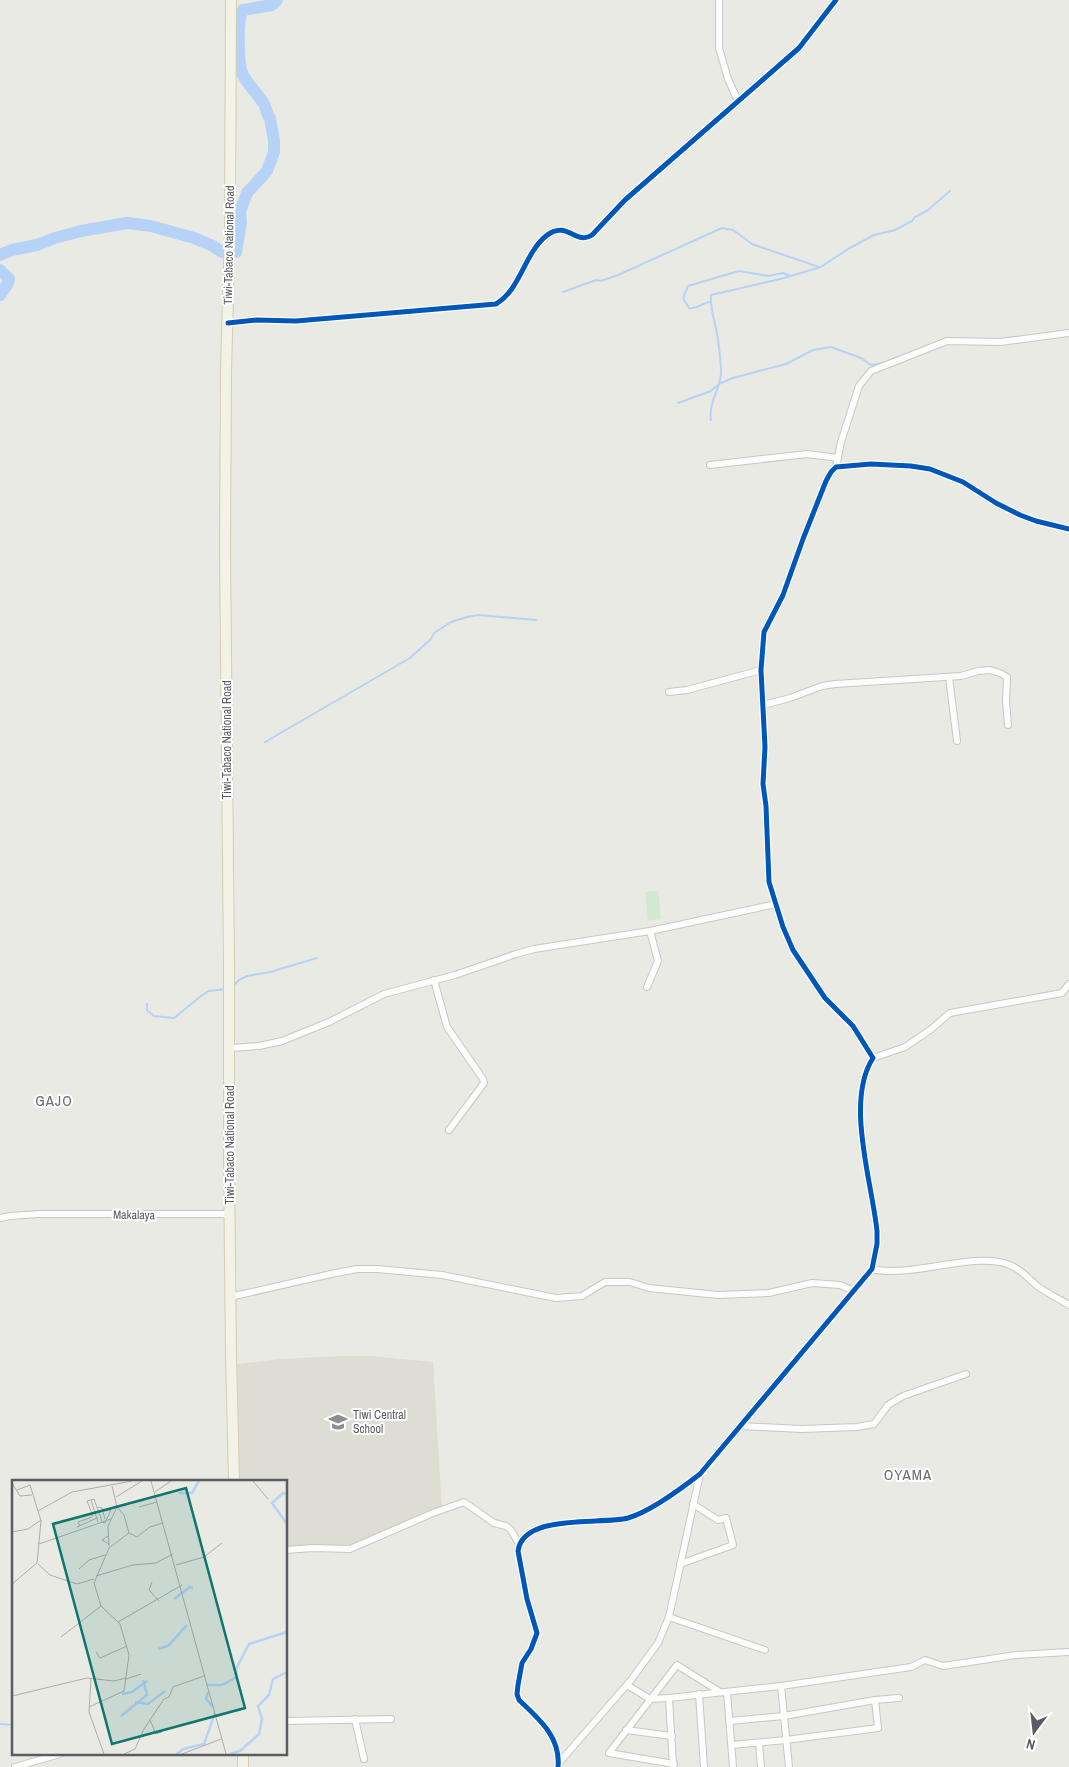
<svg xmlns="http://www.w3.org/2000/svg" width="1069" height="1767" viewBox="0 0 1069 1767" font-family="'Archivo Narrow',sans-serif">
<style>
.education{fill:#ddddd3}
.green{fill:#d1e8d1}
.lines{fill:none;stroke-linecap:round;stroke-linejoin:round}
.stream{stroke:#b6d3f7;stroke-width:2}
.river{stroke:#b6d3f7;stroke-width:12}
.street-casing{stroke:#c6c8c6;stroke-width:8}
.primary-casing{stroke:#d3ceb1;stroke-width:12}
.street{stroke:#fcfcfb;stroke-width:6}
.primary{stroke:#f2f2e7;stroke-width:10}
.cycleway-casing{stroke:#fff;stroke-width:8}
.cycleway{stroke:#0057b8;stroke-width:5}
.labels{text-anchor:middle;dominant-baseline:central;stroke-width:4;stroke-linejoin:round;paint-order:stroke}
.street-label{font-size:12px;fill:#595c62;stroke:#fff}
.poi-label{font-size:12px;fill:#595c62;stroke:#fff;text-anchor:start}
.quarter-label{font-size:15px;letter-spacing:1px;fill:#6a6e74;stroke:#fff}
.inset-river{fill:none;stroke:#b6d3f7;stroke-width:2.5}
.inset-road{fill:none;stroke:#acadac;stroke-width:1}
.view{fill:#0f766e;fill-opacity:0.15;stroke:#0f766e;stroke-width:2.5}
.inset-edge{fill:none;stroke:#595c62;stroke-width:2.5}
</style>
<rect width="100%" height="100%" fill="#eaeae4"/>
<polygon class="education" points="340,1356 370,1356 433,1362 442,1510 350,1551 286,1552 286,1481 240,1481 237,1364 282,1359"/>
<polygon class="green" points="658,891 661,919 648,921 645,892"/>
<g class="lines">
<g class="stream">
<polyline points="563,292 596,280 601,281 618,275 722,228 733,230 752,244 819,267"/>
<path d="M 711,302 C 702,302 699,310 689,308 L 683,298 L 688,286 L 739,271 L 768,276 L 783,273 L 790,276"/>
<polyline points="888,361 897,357"/>
<polyline points="678,403 711,391 719,384 733,378 786,364 813,350 831,347 861,358 871,365 883,363"/>
<path d="M 711,420 C 708,401 723,386 721,368 C 720,355 719,342 716,329 C 714,318 710,307 711,295 L 784,278 L 821,267 L 848,249 L 874,235 L 895,230 L 912,221 L 915,217 L 928,210 L 950,191"/>
<polyline points="265,742 410,658 431,639 434,633 451,622 467,617 478,615 536,620"/>
<polyline points="232,987 239,980 247,976 270,972 317,958"/>
<polyline points="147,1004 147,1010 154,1016 174,1018 201,996 209,991 225,989"/>
<polyline points="0,1724 14,1725"/>
</g>
<g class="river">
<path d="M 0,255 L 12,250 L 37,245 L 55,238 L 81,231 L 127,223 L 151,226 L 194,238 L 213,246 L 222,252 L 236,252 L 241,223 L 240,212 L 245,198 L 247,193 L 267,171 L 274,152 L 274,140 L 270,118 C 266,114 267,109 264,104 C 258,94 248,85 243,75 C 238,65 237,19 243,10 L 272,5 L 277,0"/>
<polyline points="0,270 9,279 7,285 0,295"/>
</g>
<g class="street-casing">
<g id="street">
<polyline points="719,0 719,48 728,79 738,101"/>
<path d="M 228,323 L 257,320 L 296,321 L 496,304 C 521,289 524,254 546,236 C 567,219 576,246 592,235 L 625,200 L 799,48 L 836,0"/>
<polyline points="710,465 807,454 838,458"/>
<polyline points="836,467 841,442 859,386 871,371 947,341 1000,342 1069,333"/>
<polyline points="949,677 957,741"/>
<polyline points="669,692 687,690 761,670"/>
<polyline points="763,705 790,698 822,686 835,684 961,676 978,671 990,670 1000,673 1007,677 1006,701 1008,725"/>
<polyline points="434,980 447,1027 483,1079 484,1083 449,1130"/>
<polyline points="647,987 658,961 650,931"/>
<polyline points="230,1048 259,1046 282,1041 329,1022 384,994 455,975 516,954 534,949 650,931 776,904"/>
<polyline points="873,1058 905,1047 930,1030 950,1013 1062,993 1069,984"/>
<polyline points="0,1218 10,1216 39,1214 229,1214"/>
<path d="M 872,1269 C 913,1279 978,1249 1012,1266 C 1021,1270 1029,1279 1036,1285 C 1046,1293 1058,1298 1069,1305"/>
<polyline points="230,1297 331,1274 357,1269 377,1269 442,1275 556,1298 582,1296 605,1282 630,1282 649,1288 718,1295 769,1293 812,1283 840,1285 854,1291"/>
<polyline points="741,1426 801,1429 857,1427 874,1424 888,1405 903,1396 966,1374"/>
<polyline points="286,1550 313,1548 350,1549 433,1513 464,1502 494,1523 506,1526 511,1530 519,1544"/>
<polyline points="680,1564 733,1545 726,1518 718,1520 693,1504"/>
<polyline points="669,1617 765,1650"/>
<polyline points="627,1685 650,1699 669,1698 781,1686 911,1667 925,1660 943,1666 1016,1655 1069,1652"/>
<polyline points="781,1686 789,1767"/>
<polyline points="727,1692 733,1767"/>
<polyline points="699,1694 704,1767"/>
<polyline points="669,1698 673,1766"/>
<polyline points="355,1719 364,1759"/>
<polyline points="286,1721 391,1719"/>
<polyline points="730,1721 784,1716 875,1700 899,1698"/>
<polyline points="626,1730 672,1736"/>
<polyline points="759,1743 761,1767"/>
<polyline points="732,1745 786,1740 878,1728 875,1700"/>
<polyline points="558,1764 631,1680 658,1643 669,1617 700,1474"/>
<polyline points="674,1764 609,1753 677,1665 720,1692"/>
<polyline points="15,1767 60,1754"/>
<path d="M 558,1767 C 561,1737 539,1719 519,1700 L 517,1694 L 518,1685 L 522,1663 L 531,1649 L 537,1633 L 527,1599 L 518,1551 C 523,1513 601,1525 628,1518 C 649,1512 682,1488 700,1474 L 872,1269 L 877,1244 L 877,1231 C 872,1182 845,1101 873,1058 L 853,1026 L 825,998 L 793,950 L 783,927 L 769,882 L 766,806 L 763,784 L 765,747 L 761,670 L 764,632 L 783,595 L 803,539 L 826,481 L 831,472 L 836,467 L 871,464 L 911,466 L 930,469 L 963,482 L 996,503 L 1020,515 L 1036,521 L 1069,529"/>
</g>
</g>
<g class="primary-casing">
<g id="primary">
<polyline points="231,0 230,224 226,372 225,549 229,965 229,1162 231,1355 234,1481"/>
<polyline points="243,1753 243,1767"/>
</g>
</g>
<use href="#street" class="street"/>
<use href="#primary" class="primary"/>
<g class="cycleway-casing">
<g id="cycleway">
<path d="M 228,323 L 257,320 L 296,321 L 496,304 C 521,289 524,254 546,236 C 567,219 576,246 592,235 L 625,200 L 799,48 L 836,0"/>
<path d="M 558,1767 C 561,1737 539,1719 519,1700 L 517,1694 L 518,1685 L 522,1663 L 531,1649 L 537,1633 L 527,1599 L 518,1551 C 523,1513 601,1525 628,1518 C 649,1512 682,1488 700,1474 L 872,1269 L 877,1244 L 877,1231 C 872,1182 845,1101 873,1058 L 853,1026 L 825,998 L 793,950 L 783,927 L 769,882 L 766,806 L 763,784 L 765,747 L 761,670 L 764,632 L 783,595 L 803,539 L 826,481 L 831,472 L 836,467 L 871,464 L 911,466 L 930,469 L 963,482 L 996,503 L 1020,515 L 1036,521 L 1069,529"/>
</g>
</g>
<use href="#cycleway" class="cycleway"/>
</g>
<defs>
<g id="school-bare" transform="scale(1.5)"><path d="M0-5L7-2L0 1L-7-2ZM-4 1L0 2.5L4 1V4Q0 6-4 4Z" fill="#8c8e90" stroke="#fff" stroke-width="2.5" paint-order="stroke"/></g>
</defs>
<g fill-rule="evenodd">
<use href="#school-bare" x="338" y="1422"/>
</g>
<g class="labels">
<g class="street-label">
<text transform="translate(229 245) rotate(-89)">Tiwi-Tabaco National Road</text>
<text transform="translate(227 740) rotate(-90)">Tiwi-Tabaco National Road</text>
<text transform="translate(230 1145) rotate(-90)">Tiwi-Tabaco National Road</text>
<text transform="translate(134 1215) rotate(1)">Makalaya</text>
</g>
<g class="poi-label">
<text x="353" y="1415">Tiwi Central<tspan x="353" dy="14">School</tspan></text>
</g>
<g class="quarter-label">
<text x="54" y="1100">GAJO</text>
<text x="908" y="1474">OYAMA</text>
</g>
</g>
<g transform="translate(12 1480)">
<rect width="275" height="275" fill="#eaeae4"/>
<path class="inset-river" d="M 167,13 L 180,13 L 187,1M 275,14 L 271,13 L 260,23 L 275,44M 162,119 L 178,107 L 181,108M 146,169 L 156,166 L 175,145M 195,205 L 210,205 L 225,197 L 224,189 L 237,164 L 275,152M 196,212 L 194,219 L 201,227M 110,214 L 120,212 L 135,201M 123,222 L 136,224 L 153,211M 109,236 L 135,215 L 131,200M 165,274 L 171,269 L 192,264 L 203,233M 218,274 L 228,271 L 247,254 L 250,239 L 246,226 L 257,215 L 261,199 L 275,192"/>
<path class="inset-road" d="M 139,1 L 214,274M 241,1 L 256,19M 0,3 L 8,16 L 20,15M 5,10 L 18,5 L 26,31M 143,12 L 159,1M 104,17 L 130,1M 79,20 L 86,42M 86,27 L 90,28 L 93,39M 127,27 L 145,22M 81,36 L 75,21 L 82,19 L 90,41M 89,42 L 93,43 L 99,30 L 91,31M 68,46 L 66,42 L 80,37M 65,47 L 85,38M 0,52 L 16,49 L 29,40M 117,53 L 125,57 L 138,47 L 151,43M 96,56 L 90,60 L 97,64M 27,64 L 99,39M 97,66 L 96,46 L 105,27M 26,84 L 38,95 L 65,104 L 82,99M 164,85 L 192,77 L 210,63M 67,89 L 77,80 L 93,75M 84,96 L 121,85 L 144,83 L 161,74M 140,102 L 137,110 L 147,121M 0,104 L 25,83 L 29,41 L 26,31 L 60,12 L 120,1M 106,142 L 170,105M 49,157 L 89,126M 84,172 L 88,178 L 115,166M 79,198 L 77,232 L 92,274M 114,199 L 129,194M 0,216 L 75,198 L 102,201 L 114,198M 77,227 L 112,211 L 117,175 L 108,144 L 89,126 L 82,103 L 97,68 L 117,53 L 112,35 L 105,27 L 100,6M 138,240 L 144,254 L 150,252M 112,274 L 123,269 L 132,249 L 152,219 L 157,217 L 161,207 L 192,196M 170,274 L 209,259"/>
<path class="view" d="M 174,8 L 233,228 L 100,264 L 41,44 Z"/>
<rect width="275" height="275" class="inset-edge"/>
</g>
<g transform="translate(1034 1732) rotate(195)" stroke="#ffffff" stroke-width="4" paint-order="stroke">
<path d="M0-4L9 19L0 12L-9 19Z" fill="#595c62"/>
<text y="-8" font-size="14" font-weight="bold" text-anchor="middle" fill="#595c62">N</text>
</g>
</svg>
